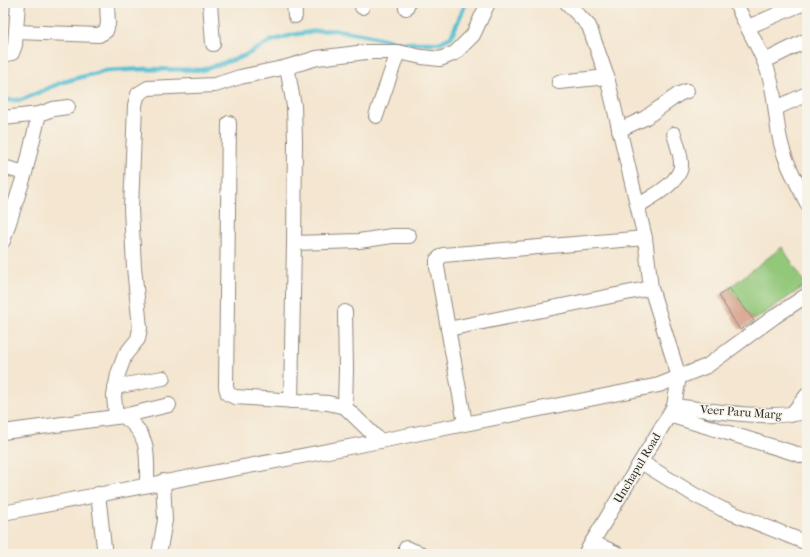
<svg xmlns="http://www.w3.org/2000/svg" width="810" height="557" viewBox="0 0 810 557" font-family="'IM FELL French Canon',serif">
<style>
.green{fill:#92c87a;stroke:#5e7a52}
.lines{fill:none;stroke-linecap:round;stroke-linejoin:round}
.stream{stroke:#56bfd3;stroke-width:4.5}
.building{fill:#d2947e}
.minor-casing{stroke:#90887e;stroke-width:16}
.minor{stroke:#fff;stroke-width:14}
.labels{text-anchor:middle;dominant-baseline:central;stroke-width:3;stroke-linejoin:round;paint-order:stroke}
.street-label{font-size:12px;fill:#2b2b2b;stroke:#f7f3e8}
</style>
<rect width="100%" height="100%" fill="#f7f3e8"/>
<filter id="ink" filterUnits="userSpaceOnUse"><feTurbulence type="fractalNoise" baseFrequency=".025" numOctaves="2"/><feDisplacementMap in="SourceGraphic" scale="8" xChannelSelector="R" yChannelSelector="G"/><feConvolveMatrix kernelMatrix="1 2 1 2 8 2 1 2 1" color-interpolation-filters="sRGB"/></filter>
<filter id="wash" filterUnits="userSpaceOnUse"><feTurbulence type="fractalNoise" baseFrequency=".012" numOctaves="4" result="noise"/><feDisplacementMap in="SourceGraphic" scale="16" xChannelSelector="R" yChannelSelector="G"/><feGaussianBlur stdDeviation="0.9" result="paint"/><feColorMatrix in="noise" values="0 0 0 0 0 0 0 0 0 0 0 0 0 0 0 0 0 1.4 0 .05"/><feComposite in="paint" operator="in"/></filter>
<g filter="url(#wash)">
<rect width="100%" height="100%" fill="#f4e6d0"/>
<polygon class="green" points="782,247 806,285 754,320 729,288"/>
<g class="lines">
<polyline class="stream" points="3,100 21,100 63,82 104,71 146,69 202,70 244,56 271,41 292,35 316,31 336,30 366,35 400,43 439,43 451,37 466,3"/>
</g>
<g id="blocks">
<polygon class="building" points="729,288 754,320 740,330 719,296"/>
</g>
</g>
<g filter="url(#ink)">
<use href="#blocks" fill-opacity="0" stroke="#90887e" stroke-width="1"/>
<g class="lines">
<g class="minor-casing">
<g id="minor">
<polyline points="210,3 213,44"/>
<polyline points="294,3 295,16"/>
<polyline points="567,3 589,26 607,77 645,238 651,288 679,377 674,406 669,415 585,554"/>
<path d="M 736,3 C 746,28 762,50 769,75 C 776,96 775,118 780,139 C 784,160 797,183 807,203"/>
<polyline points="362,7 362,3"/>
<polyline points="406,8 408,3"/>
<polyline points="748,27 804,3"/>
<polyline points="16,32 99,35 106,31 108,24 107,3"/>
<polyline points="3,55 12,53 15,45 18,3"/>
<polyline points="765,61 807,40"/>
<polyline points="287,67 294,106 295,141 294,243 291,401"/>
<polyline points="559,82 607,77"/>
<polyline points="776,108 807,94"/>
<polyline points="376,116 398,52"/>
<polyline points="3,118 39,114 53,109 68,107"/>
<polyline points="229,123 226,387 228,394 235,397 328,403 345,407 380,441"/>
<polyline points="619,130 645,118 679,94 687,91"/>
<polyline points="3,167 25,173"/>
<path d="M 638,206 C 651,197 678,184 681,167 C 682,156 677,144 674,134"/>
<polyline points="3,241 25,173 39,114"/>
<polyline points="294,243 359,241 392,236 409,236"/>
<polyline points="448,329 651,288"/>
<polyline points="115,387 163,378"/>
<path d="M 674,406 C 718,411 763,420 807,412"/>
<polyline points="345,407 346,369 345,312"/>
<polyline points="669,415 807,457"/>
<polyline points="791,415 807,395"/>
<polyline points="123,416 169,405"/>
<polyline points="116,417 114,396 118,374 125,355 138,339 140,328 134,267 131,209 135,105 138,94 148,88 215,85 240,77 287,67 317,58 366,52 398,52 422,57 440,59 455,53 473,35 488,3"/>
<polyline points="465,423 437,267 437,260 443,255 645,238"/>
<path d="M 3,432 L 123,416 C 151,435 147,455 147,485"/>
<polyline points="641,462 693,494 722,509 807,543"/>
<polyline points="98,494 104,547"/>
<polyline points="3,513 380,441 659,385 707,366 774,317 807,295"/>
<polyline points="592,542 618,554"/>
<polyline points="406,548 422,554"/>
<polyline points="159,554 165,520 163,481"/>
</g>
</g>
<use href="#minor" class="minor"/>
</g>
</g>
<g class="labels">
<g class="street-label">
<text transform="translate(741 412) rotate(4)">Veer Paru Marg</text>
<text transform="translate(637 468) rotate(-59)">Unchapul Road</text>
</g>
</g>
<rect width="810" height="557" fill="none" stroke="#f7f3e8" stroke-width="16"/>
</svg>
